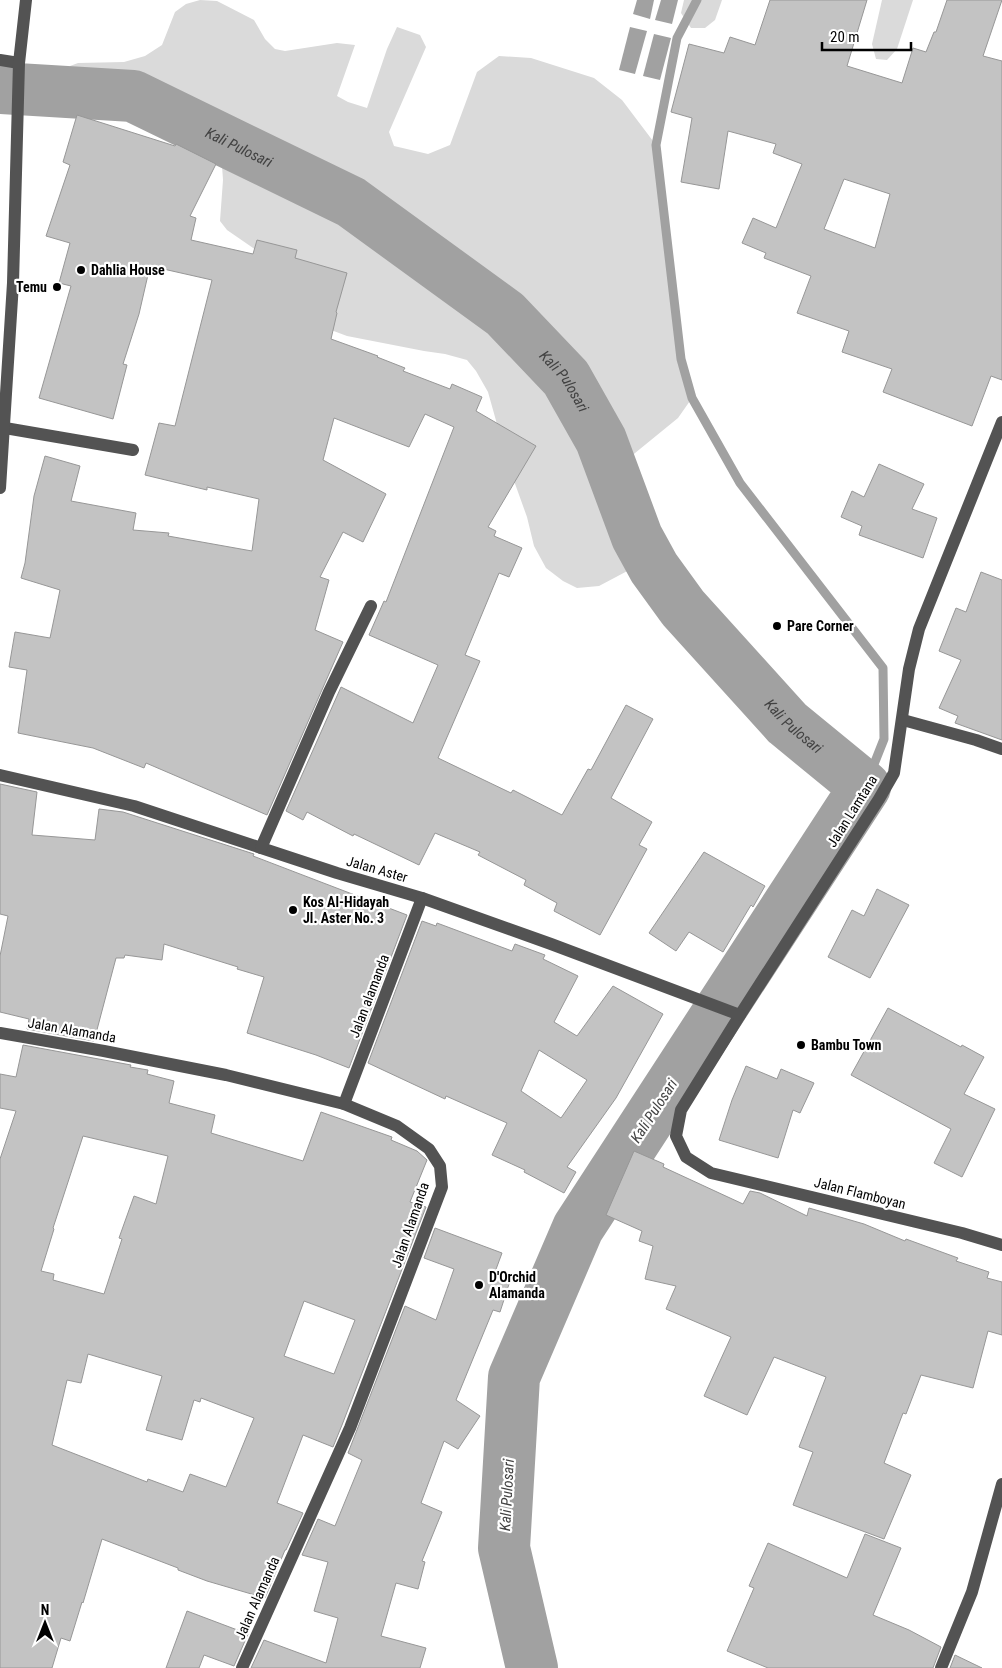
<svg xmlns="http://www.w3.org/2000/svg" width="1002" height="1668" viewBox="0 0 1002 1668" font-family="'Roboto Condensed',sans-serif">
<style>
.green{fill:#dadada}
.water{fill:#a1a1a1}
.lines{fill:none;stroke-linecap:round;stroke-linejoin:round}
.stream{stroke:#a1a1a1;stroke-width:9}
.river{stroke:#a1a1a1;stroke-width:52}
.building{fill:#c3c3c3;stroke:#979797;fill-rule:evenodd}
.minor{stroke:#535353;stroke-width:12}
.poi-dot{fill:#000;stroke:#fff;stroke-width:2}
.labels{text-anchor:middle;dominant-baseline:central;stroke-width:4.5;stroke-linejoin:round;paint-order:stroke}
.poi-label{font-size:14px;font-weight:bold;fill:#000;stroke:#fff;text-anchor:start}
.street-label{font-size:14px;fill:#000;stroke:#fff}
.water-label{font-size:15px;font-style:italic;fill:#424242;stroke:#fff}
</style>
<rect width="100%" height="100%" fill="#fff"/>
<g class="green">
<polygon points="200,0 217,1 254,20 265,39 275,49 285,51 337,43 355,45 337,96 348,102 367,108 387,49 397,27 420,35 426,47 389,132 394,146 428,154 450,145 477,72 499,56 531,58 594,78 622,100 656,145 681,359 692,398 678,418 613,471 637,537 650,559 599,586 577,588 563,581 546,568 534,546 527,517 509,467 488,392 476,371 467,360 445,354 424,351 347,336 323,327 282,268 227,230 220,221 223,180 222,166 215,152 189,135 151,124 126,113 96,107 82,102 66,78 70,66 78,63 124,62 145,56 162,45 175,12 186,4"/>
<polygon points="684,0 722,0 715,20 705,28 691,28 681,13"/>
<polygon points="882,0 913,0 897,49 887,60 876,59 872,44"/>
</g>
<g class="water">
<polygon points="637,0 654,0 650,19 633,14"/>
<polygon points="661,0 678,0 672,24 655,20"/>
<polygon points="630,27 647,31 635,74 619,70"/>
<polygon points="654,34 671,38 660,80 643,76"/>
</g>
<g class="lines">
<polyline class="stream" points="697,0 677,38 656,145 681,359 692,398 740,483 883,668 884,739 865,787"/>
<path class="river" id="s1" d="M 0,88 L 133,96 L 351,202 L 505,314 L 566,378 L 601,440 L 637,537 L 654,568 L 683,608 L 787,723 L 865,787 L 578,1228 L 514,1377 L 504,1548 L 532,1668"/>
</g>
<g class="building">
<path d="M 770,0 L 867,0 L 847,66 L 902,83 L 913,48 L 926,52 L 934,32 L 936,32 L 947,0 L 1002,0 L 983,56 L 1002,61 L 1002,380 L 991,376 L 972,426 L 883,392 L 892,369 L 842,352 L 849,331 L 797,313 L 811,276 L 764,258 L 766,253 L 742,243 L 753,218 L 776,228 L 802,164 L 773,153 L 776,144 L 728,131 L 719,189 L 681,182 L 692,118 L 671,112 L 689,44 L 724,53 L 730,37 L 755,45 ZM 844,179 L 890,194 L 875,248 L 824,229 Z"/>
<polygon points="77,115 175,146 176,144 216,164 190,216 196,218 191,240 253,254 257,240 297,250 295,258 347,273 336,312 337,313 331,339 378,356 377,357 405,368 403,371 450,389 452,384 482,397 476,411 536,446 488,527 496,531 494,536 522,548 509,577 499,573 465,655 480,661 438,758 511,793 513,790 562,815 588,769 591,770 626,705 653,719 611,798 652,822 639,845 647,849 600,935 554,911 557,903 524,885 526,880 478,855 480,852 435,833 419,865 354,834 353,836 307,812 303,820 286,811 341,687 413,723 438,665 369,635 384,601 386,602 454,427 425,414 409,447 334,418 323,460 386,494 363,542 343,532 320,577 329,580 315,630 343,642 267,815 146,763 144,768 93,748 18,733 27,670 9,667 15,632 50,638 60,590 21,578 25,563 34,496 45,456 80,466 71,501 136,513 133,530 169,533 168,536 252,551 259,499 207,487 207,490 145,475 159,423 175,426 212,280 150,266 139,314 123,364 127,365 113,419 39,398 71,286 59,283 70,243 46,236 70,165 63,162"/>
<polygon points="879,464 924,484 912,509 937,518 923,558 859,535 862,526 841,517 852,491 864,497"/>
<polygon points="981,572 1002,580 1002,740 955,723 958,716 939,708 961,660 939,651 956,608 966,612"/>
<polygon points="0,784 37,792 32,835 95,840 99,809 123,812 254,854 253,856 407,915 349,1068 316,1055 247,1033 264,977 237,969 238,967 164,944 162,960 125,955 124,958 116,958 94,1041 27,1029 29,1019 0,1012 0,956 8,916 0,914"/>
<polygon points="704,852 765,886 753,907 751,905 723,952 689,932 676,951 649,933"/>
<polygon points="877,889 909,905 870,978 828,957 852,910 864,916"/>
<path d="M 422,921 L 436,926 L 437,923 L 512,951 L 515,944 L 545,955 L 543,959 L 578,976 L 554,1022 L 577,1036 L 613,986 L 663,1014 L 616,1098 L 567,1167 L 576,1172 L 564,1193 L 524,1172 L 525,1170 L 492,1155 L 507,1123 L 446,1096 L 445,1099 L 368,1063 ZM 539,1050 L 587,1080 L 561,1118 L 521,1091 Z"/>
<polygon points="888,1008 961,1047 962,1045 984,1057 964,1094 995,1109 962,1177 934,1163 951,1129 851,1075"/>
<path d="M 23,1045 L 131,1065 L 130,1067 L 148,1070 L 147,1074 L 174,1081 L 169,1103 L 215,1115 L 211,1133 L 303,1161 L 321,1112 L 392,1137 L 391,1140 L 417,1151 L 427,1160 L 410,1202 L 426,1207 L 342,1425 L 333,1447 L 303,1435 L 277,1503 L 303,1513 L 286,1550 L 285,1550 L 265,1598 L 207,1581 L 178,1570 L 178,1568 L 102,1539 L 83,1603 L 82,1602 L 70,1641 L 61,1638 L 52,1668 L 0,1668 L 0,1159 L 16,1111 L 0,1108 L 0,1074 L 16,1077 ZM 83,1136 L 168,1156 L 156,1204 L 134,1196 L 119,1238 L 122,1239 L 104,1294 L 53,1280 L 54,1274 L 41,1271 L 54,1229 L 53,1228 ZM 304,1301 L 355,1320 L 334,1374 L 284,1356 ZM 88,1354 L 162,1376 L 146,1430 L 182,1440 L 194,1400 L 200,1402 L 201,1398 L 254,1418 L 226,1487 L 190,1474 L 183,1492 L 148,1479 L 147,1482 L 52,1445 L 67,1380 L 81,1383 Z"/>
<polygon points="746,1066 777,1079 781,1069 814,1083 800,1113 793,1110 778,1158 719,1140 732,1100"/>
<polygon points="634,1151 664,1164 663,1167 743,1204 750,1191 760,1193 807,1216 809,1208 864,1224 905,1241 906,1239 958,1258 956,1261 989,1272 987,1278 1002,1282 1002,1335 988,1331 973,1388 921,1375 906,1414 903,1413 884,1463 911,1475 884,1539 793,1505 813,1452 799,1447 826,1377 774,1357 747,1415 704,1396 731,1337 666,1309 676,1286 645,1279 653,1246 639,1241 642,1231 606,1215"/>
<polygon points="435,1228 502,1253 495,1272 511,1278 500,1312 493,1310 456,1400 480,1416 458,1449 444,1441 421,1503 442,1512 422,1561 425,1562 418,1589 396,1583 381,1636 426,1648 420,1668 251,1668 264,1640 326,1663 338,1618 314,1611 328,1562 302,1555 318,1519 335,1526 362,1460 348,1453 405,1306 436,1320 454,1269 424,1258"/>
<polygon points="865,1534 901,1548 873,1615 909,1630 941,1647 933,1668 768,1668 727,1651 754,1588 749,1586 768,1543 847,1578"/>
<polygon points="187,1611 248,1634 234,1666 204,1655 199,1668 166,1668"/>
<polygon points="955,1655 982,1668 950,1668"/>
</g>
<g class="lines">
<g class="minor">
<polyline points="0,60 19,63"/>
<polyline points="1002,422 919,629 909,669 894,773 879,799 740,1015 681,1110 676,1136 686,1157 711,1173 962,1233 1002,1245"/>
<polyline points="5,428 133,450"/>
<polyline points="0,488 13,283 19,63 26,0"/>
<polyline points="903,720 976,740 1002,749"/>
<polyline points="0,775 134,806 337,873 422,898 551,944 740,1015"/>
<polyline points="261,848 329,692 371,606"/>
<polyline points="0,1033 104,1051 226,1075 344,1104 397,1126 429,1149 440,1166 442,1187 350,1428 242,1668"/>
<polyline points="344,1104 422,898"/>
<polyline points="941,1668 972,1592 1002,1484"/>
</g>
</g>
<g class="poi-dot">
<circle cx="81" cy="270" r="5"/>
<circle cx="57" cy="287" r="5"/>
<circle cx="777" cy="626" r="5"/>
<circle cx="293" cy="910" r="5"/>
<circle cx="801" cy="1045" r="5"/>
<circle cx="479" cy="1285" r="5"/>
</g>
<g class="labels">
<g class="poi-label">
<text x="91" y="270">Dahlia House</text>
<text x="47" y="287" text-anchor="end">Temu</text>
<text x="787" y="626">Pare Corner</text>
<text x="303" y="902">Kos Al-Hidayah<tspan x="303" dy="16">Jl. Aster No. 3</tspan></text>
<text x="811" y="1045">Bambu Town</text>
<text x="489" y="1277">D'Orchid<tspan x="489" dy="16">Alamanda</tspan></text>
</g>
<g class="street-label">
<text transform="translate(852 811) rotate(-58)">Jalan Lamtana</text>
<text transform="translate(377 869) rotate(16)">Jalan Aster</text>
<text transform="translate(369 996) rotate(-69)">Jalan alamanda</text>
<text transform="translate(72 1030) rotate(10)">Jalan Alamanda</text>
<text transform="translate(860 1193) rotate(14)">Jalan Flamboyan</text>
<text transform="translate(410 1225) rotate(-71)">Jalan Alamanda</text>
<text transform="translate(257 1598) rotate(-66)">Jalan Alamanda</text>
</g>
<g class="water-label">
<text stroke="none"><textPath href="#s1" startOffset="251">Kali Pulosari</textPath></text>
<text stroke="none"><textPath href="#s1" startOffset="656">Kali Pulosari</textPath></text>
<text stroke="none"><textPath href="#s1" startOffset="1076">Kali Pulosari</textPath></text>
<text transform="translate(654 1111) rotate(-57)">Kali Pulosari</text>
<text transform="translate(507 1495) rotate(-87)">Kali Pulosari</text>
</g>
</g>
<g transform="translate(45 1623)" stroke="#ffffff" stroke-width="4" paint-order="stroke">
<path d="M0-4L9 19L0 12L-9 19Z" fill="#000000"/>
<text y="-8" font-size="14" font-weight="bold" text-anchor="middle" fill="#000000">N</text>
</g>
<path d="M822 42v8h89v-8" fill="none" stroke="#000000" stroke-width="2.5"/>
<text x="830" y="42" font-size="15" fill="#000000" stroke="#ffffff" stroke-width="4" paint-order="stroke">20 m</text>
</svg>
